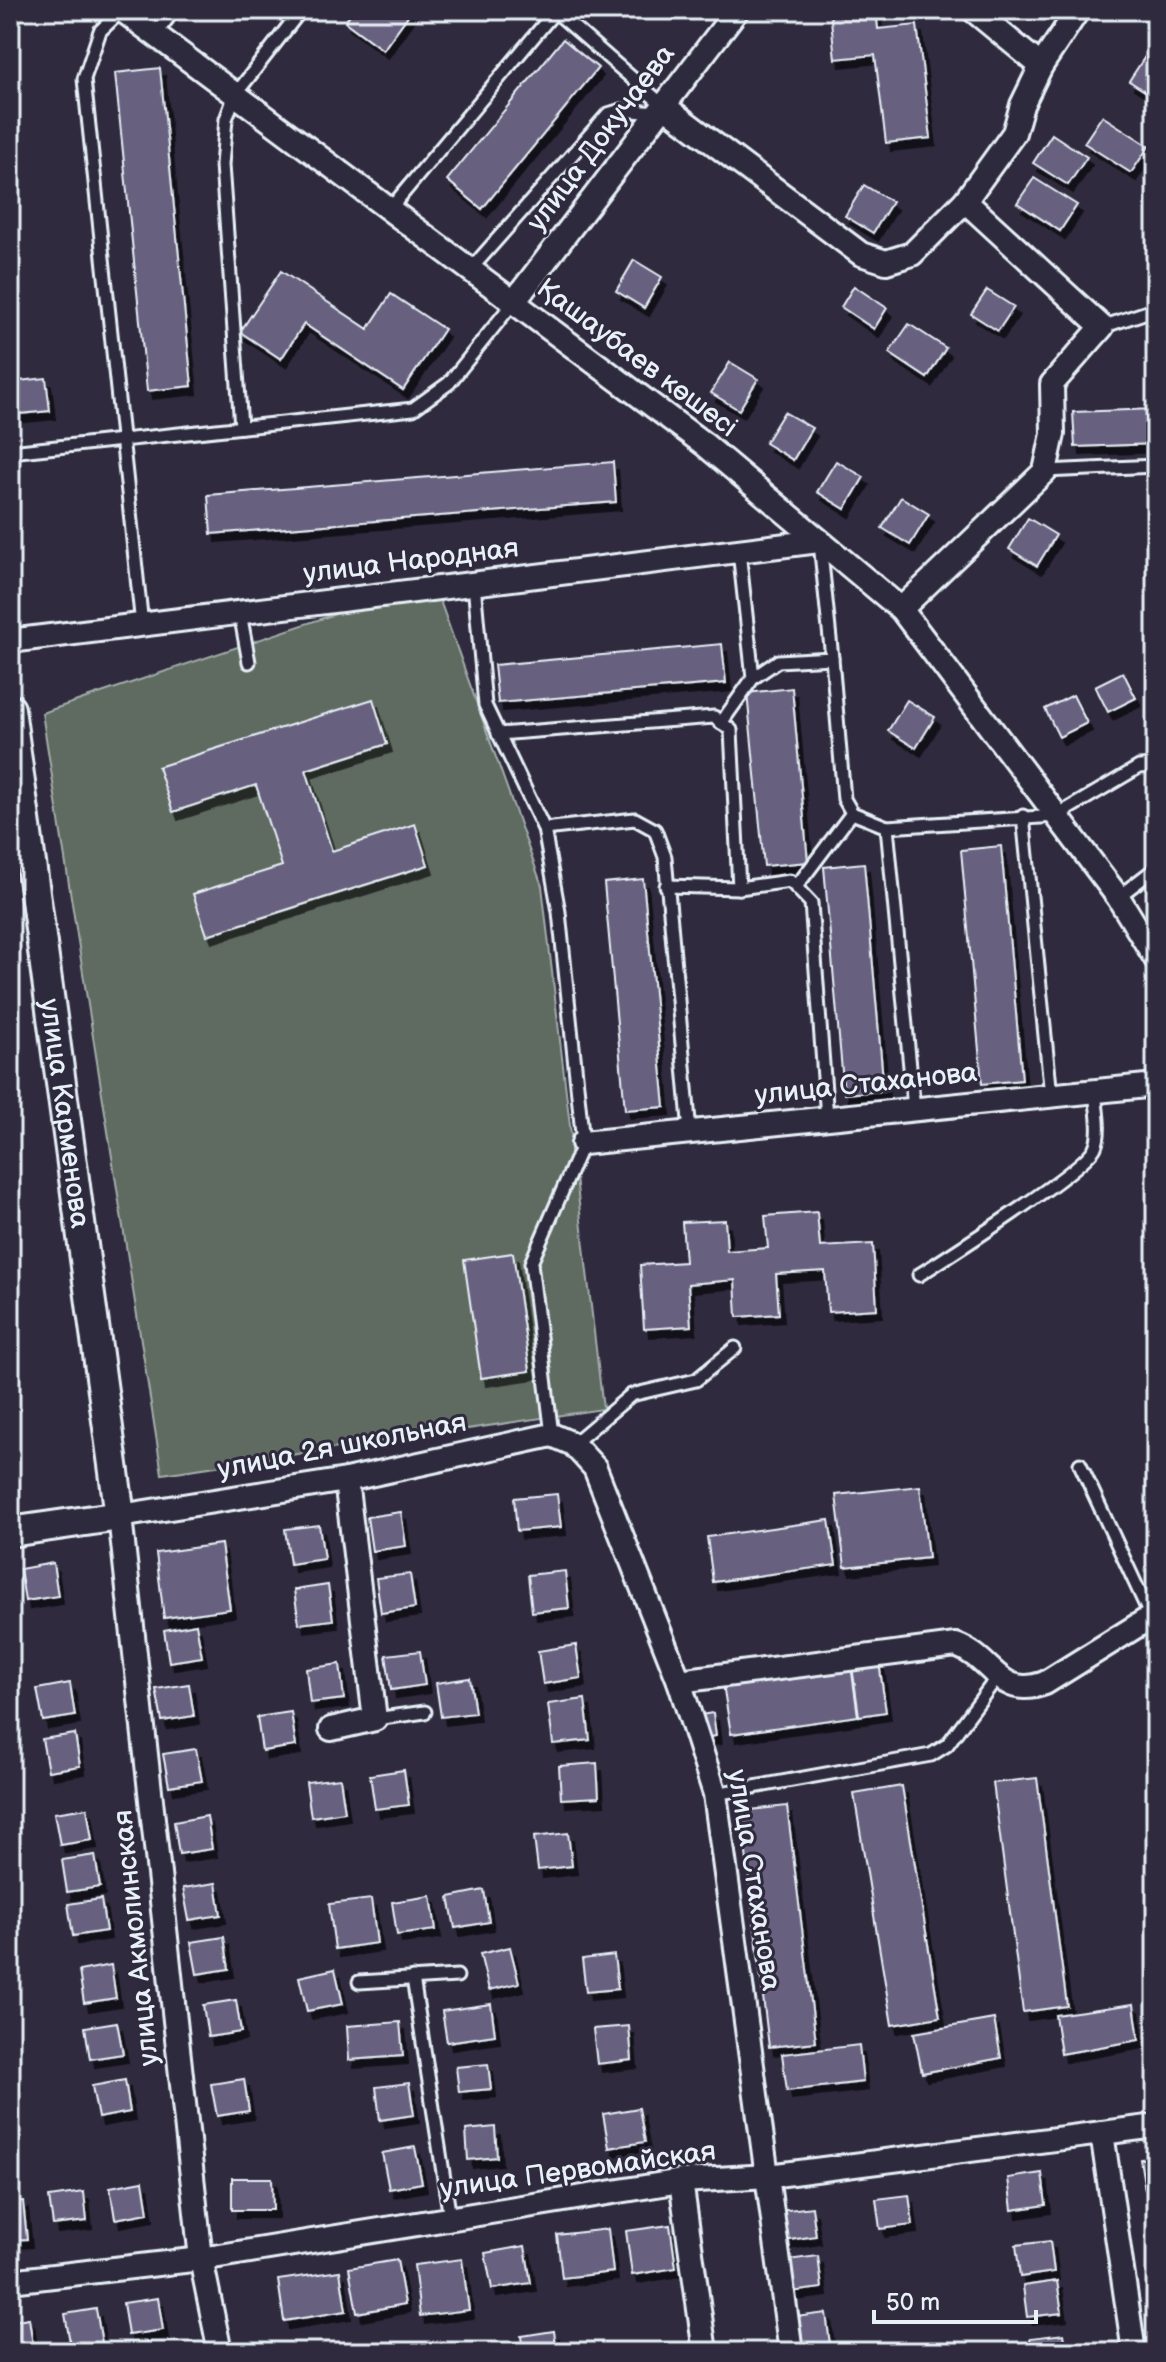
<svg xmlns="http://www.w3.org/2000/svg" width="1166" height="2362" viewBox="0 0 1166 2362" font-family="'Balsamiq Sans',sans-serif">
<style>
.green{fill:#5e6b61;stroke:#a3aeac;stroke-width:2}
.building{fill:#68617f;stroke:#e8f1f8;stroke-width:2;filter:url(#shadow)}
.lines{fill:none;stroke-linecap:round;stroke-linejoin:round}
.service-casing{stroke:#e8f1f8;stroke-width:17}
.minor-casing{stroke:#e8f1f8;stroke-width:28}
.tertiary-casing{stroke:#e8f1f8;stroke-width:34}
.service{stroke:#2f2a3d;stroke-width:11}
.minor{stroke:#2f2a3d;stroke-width:22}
.tertiary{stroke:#2f2a3d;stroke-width:28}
.labels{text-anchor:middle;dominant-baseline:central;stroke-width:6;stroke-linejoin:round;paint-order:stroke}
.street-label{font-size:28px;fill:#e8f1f8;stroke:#2f2a3d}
</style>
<defs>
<filter id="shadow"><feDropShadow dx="5" dy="8" stdDeviation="0" flood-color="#0009"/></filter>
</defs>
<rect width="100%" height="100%" fill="#2f2a3d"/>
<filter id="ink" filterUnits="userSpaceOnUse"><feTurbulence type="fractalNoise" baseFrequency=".0125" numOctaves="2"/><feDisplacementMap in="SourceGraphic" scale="16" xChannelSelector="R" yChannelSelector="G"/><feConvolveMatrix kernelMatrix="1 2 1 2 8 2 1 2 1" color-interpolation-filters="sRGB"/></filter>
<g filter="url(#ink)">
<polygon class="green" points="433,581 542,886 603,1409 162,1474 42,713"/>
<g class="building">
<polygon points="353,10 412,10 383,50 345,22"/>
<polygon points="830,10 876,10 878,29 917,25 931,138 886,143 875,55 835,59"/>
<polygon points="563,39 598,68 482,209 447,180"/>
<polygon points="1154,43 1156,44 1156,98 1129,81"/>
<polygon points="160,68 192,386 147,391 115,73"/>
<polygon points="1102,116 1149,146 1131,173 1084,143"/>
<polygon points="1052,134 1087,157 1068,185 1033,163"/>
<polygon points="1034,178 1077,205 1060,231 1017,203"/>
<polygon points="864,185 892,202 873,233 845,216"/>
<polygon points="634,260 662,277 644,308 616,291"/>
<polygon points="281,271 368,329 391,294 444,329 403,390 304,324 281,359 240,332"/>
<polygon points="854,286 887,308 874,329 841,307"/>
<polygon points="987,290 1014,307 998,331 971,314"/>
<polygon points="909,324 946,348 927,378 889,353"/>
<polygon points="730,362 758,379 739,410 711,393"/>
<polygon points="46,378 50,411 10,415 10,382"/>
<polygon points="1156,409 1156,444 1075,447 1073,412"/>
<polygon points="784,412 812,428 793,460 765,443"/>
<polygon points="836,461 864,477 845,509 817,492"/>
<polygon points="613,462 616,502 211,534 208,495"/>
<polygon points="901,497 929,514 910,545 882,528"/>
<polygon points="1028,518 1056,535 1037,566 1009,549"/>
<polygon points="722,644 726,683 498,703 494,665"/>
<polygon points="1123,672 1136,698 1108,712 1095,686"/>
<polygon points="792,688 808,862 764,866 747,693"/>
<polygon points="1073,695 1087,723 1059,737 1045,709"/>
<polygon points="373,699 387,744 306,770 332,851 415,824 428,865 207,935 193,894 282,866 256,785 173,812 158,767"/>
<polygon points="907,700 935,717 916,748 888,731"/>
<polygon points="1001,846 1022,1080 982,1084 961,850"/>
<polygon points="864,863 884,1091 844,1094 824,867"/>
<polygon points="643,879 665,1107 625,1110 604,883"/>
<polygon points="817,1212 820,1247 873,1244 877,1309 828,1312 825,1271 776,1274 779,1314 737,1317 735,1280 688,1284 691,1326 644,1329 640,1265 685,1262 682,1222 725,1220 727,1251 768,1248 765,1216"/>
<polygon points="513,1253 530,1371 481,1378 464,1260"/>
<polygon points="920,1486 928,1558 845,1567 836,1495"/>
<polygon points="557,1494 561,1527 517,1531 514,1498"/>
<polygon points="401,1512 406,1546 372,1551 367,1517"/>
<polygon points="829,1520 836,1565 713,1582 707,1537"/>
<polygon points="319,1525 324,1559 290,1564 285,1529"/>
<polygon points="221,1544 230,1609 164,1618 156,1553"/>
<polygon points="53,1563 58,1596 25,1601 20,1569"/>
<polygon points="565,1571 569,1608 532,1612 528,1575"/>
<polygon points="410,1574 415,1608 381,1613 376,1578"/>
<polygon points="328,1585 333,1620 299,1624 294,1590"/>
<polygon points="196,1624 202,1657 169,1662 164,1630"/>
<polygon points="576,1645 581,1678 543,1684 538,1651"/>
<polygon points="420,1651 425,1685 391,1690 386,1655"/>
<polygon points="879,1662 886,1712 859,1716 852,1666"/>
<polygon points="340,1664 344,1699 310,1703 306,1669"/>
<polygon points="851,1665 858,1716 731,1734 723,1684"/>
<polygon points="470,1678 475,1713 441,1717 436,1683"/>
<polygon points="70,1683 75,1716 43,1721 37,1689"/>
<polygon points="189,1684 194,1716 162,1721 156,1689"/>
<polygon points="585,1699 590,1740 553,1744 548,1704"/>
<polygon points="291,1712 296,1746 262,1751 257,1717"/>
<polygon points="713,1713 716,1736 703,1738 700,1715"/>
<polygon points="75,1734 80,1766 48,1771 42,1739"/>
<polygon points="196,1749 202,1781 169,1786 163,1754"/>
<polygon points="597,1763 599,1797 561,1799 559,1766"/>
<polygon points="404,1770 409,1805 375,1809 370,1775"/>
<polygon points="340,1778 345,1812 311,1817 306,1782"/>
<polygon points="1037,1778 1067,2006 1023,2012 993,1783"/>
<polygon points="902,1786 940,2017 892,2025 854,1794"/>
<polygon points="787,1806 816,2042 769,2047 741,1811"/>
<polygon points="87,1808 92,1840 60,1845 54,1813"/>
<polygon points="207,1816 212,1849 179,1854 174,1822"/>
<polygon points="568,1833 572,1866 538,1870 534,1837"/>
<polygon points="95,1855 100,1887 67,1892 62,1860"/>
<polygon points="216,1883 221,1915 189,1920 183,1888"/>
<polygon points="484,1890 489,1922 455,1928 449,1897"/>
<polygon points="431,1896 436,1930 397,1935 392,1902"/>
<polygon points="101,1899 106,1931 73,1936 68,1904"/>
<polygon points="371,1899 377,1943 335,1949 329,1904"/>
<polygon points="224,1937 229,1969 197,1974 191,1942"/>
<polygon points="510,1947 519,1983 489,1990 480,1954"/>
<polygon points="614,1955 618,1989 586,1992 582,1959"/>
<polygon points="111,1965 116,1998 84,2003 79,1971"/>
<polygon points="335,1969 343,2004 307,2011 299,1977"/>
<polygon points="236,2000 241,2032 208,2037 203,2005"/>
<polygon points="491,2004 495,2035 447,2042 442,2011"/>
<polygon points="1134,2004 1139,2040 1061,2054 1055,2015"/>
<polygon points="994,2019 1001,2058 922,2073 914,2033"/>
<polygon points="117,2022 123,2054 90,2059 85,2027"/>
<polygon points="400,2022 403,2056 349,2060 347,2026"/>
<polygon points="629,2026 632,2060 597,2064 593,2029"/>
<polygon points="10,2045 17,2082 10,2083"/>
<polygon points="859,2045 863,2082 787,2091 782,2054"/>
<polygon points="488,2064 491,2089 459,2092 456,2067"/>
<polygon points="244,2079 249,2111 217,2116 211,2084"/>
<polygon points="125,2080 130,2112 98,2118 92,2086"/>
<polygon points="409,2083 414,2115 380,2120 376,2087"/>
<polygon points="639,2108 645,2142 609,2148 603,2114"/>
<polygon points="495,2127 497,2157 468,2160 466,2130"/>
<polygon points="415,2147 422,2183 389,2189 382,2153"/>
<polygon points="1156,2157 1156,2189 1145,2190 1140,2159"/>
<polygon points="1042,2173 1046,2205 1012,2210 1008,2178"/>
<polygon points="232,2178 272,2178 273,2210 232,2210"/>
<polygon points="143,2181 148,2213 115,2219 110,2187"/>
<polygon points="84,2192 87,2221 53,2225 49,2197"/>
<polygon points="909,2195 913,2225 880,2229 876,2199"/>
<polygon points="23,2201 27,2239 10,2240 10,2202"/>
<polygon points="812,2207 816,2236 783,2241 779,2211"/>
<polygon points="1156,2221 1156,2253 1155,2253 1150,2222"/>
<polygon points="670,2225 676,2268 632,2275 626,2231"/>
<polygon points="608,2229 613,2272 562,2278 557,2235"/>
<polygon points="1050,2241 1054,2272 1020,2277 1016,2245"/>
<polygon points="525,2246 531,2283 492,2289 485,2253"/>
<polygon points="818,2256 822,2288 791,2292 787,2260"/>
<polygon points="462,2259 469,2310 420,2316 414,2265"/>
<polygon points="397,2260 405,2304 357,2313 349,2268"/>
<polygon points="340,2271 346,2311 284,2321 278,2280"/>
<polygon points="1057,2281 1062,2313 1027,2317 1023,2286"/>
<polygon points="158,2298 163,2330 128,2335 123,2303"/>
<polygon points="96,2309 102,2343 71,2348 65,2314"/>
<polygon points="826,2313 830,2345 800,2349 795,2317"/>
<polygon points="29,2318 34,2352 10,2352 10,2321"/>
<polygon points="554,2331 557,2352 523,2352 521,2336"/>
<polygon points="1064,2334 1067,2352 1032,2352 1030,2338"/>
</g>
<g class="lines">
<g class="service-casing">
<g id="service">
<polyline points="122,10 100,31 84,79 142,625"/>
<polyline points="555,11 664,106"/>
<polyline points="155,35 174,10"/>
<polyline points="389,210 556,10"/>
<polyline points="470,270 608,114 621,110 657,113"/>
<polyline points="1102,327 1156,309"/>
<polyline points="241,427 222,165 226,119 235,95 301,10"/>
<polyline points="10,452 413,409 449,383 513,303"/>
<polyline points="1045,471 1156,466"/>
<polyline points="474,584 485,705 544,829 559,912 583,1143 531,1263 552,1435"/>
<polyline points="240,613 249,662"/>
<polyline points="832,658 844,799 852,813 887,827 1056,816 1139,767 1156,766"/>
<polyline points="753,678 778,661 832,658 820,543"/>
<polyline points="721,723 753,678 739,551"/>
<polyline points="498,734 714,717 731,730 739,888 790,881 811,903 827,1118"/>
<polyline points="1023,816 1051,1096"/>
<polyline points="887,827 914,1109"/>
<polyline points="544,829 635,819 655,830 665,857 690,1132"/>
<polyline points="666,886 739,888"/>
<polyline points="796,887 852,813"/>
<polyline points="1118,897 1156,868"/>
<path d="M 919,1275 C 947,1257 1087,1168 1095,1147 C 1102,1132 1096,1108 1095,1091"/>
<polyline points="573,1444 631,1395 696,1380 735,1348"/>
<polyline points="1080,1464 1151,1617"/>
<polyline points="375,1719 425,1712"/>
<polyline points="715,1794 931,1755 947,1745 998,1676"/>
<polyline points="413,1978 450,2218"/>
<polyline points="359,1982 457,1976"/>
</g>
</g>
<g class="minor-casing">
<g id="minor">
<polyline points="122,10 704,444 901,609 1118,897 1156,959"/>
<polyline points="973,10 1041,66"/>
<polyline points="664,106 861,254 886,262 912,254 965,201 1014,133 1022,105 1041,66 1078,10"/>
<polyline points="513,303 737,10"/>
<polyline points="901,609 1045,471 1053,434 1052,384 1102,327 965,201"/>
<polyline points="10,641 819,541"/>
<polyline points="583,1143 1156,1085"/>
<path d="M 679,1681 L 956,1645 C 994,1659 999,1700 1045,1683 L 1156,1614"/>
<polyline points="331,1729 375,1719 346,1480"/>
<polyline points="1102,2133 1134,2352"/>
<polyline points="681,2181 705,2352"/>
<polyline points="10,2281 201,2259 681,2181 769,2176 1156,2126"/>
<polyline points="220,2352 201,2259 120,1516 346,1480 552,1435 573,1444 595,1468 679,1681 715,1794 791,2352"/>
</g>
</g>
<g class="tertiary-casing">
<g id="tertiary">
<path id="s1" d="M 10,709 L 120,1516 L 10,1532"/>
</g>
</g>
<use href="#service" class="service"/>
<use href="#minor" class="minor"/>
<use href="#tertiary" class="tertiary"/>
</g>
</g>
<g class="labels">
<g class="street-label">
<text transform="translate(601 138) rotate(-53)">улица Докучаева</text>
<text transform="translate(637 358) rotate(37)">Қашаубаев көшесі</text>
<text transform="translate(411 561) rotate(-7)">улица Народная</text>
<text transform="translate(866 1084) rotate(-6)">улица Стаханова</text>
<text stroke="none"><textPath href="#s1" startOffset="408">улица Карменова</textPath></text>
<text transform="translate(342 1446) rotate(-11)">улица 2я школьная</text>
<text transform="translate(754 1880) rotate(81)">улица Стаханова</text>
<text transform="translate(136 1938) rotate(-96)">улица Акмолинская</text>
<text transform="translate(578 2170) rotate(-8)">улица Первомайская</text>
</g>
</g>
<rect width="1166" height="2362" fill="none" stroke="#2f2a3d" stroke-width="40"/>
<rect x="20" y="20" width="1126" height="2322" fill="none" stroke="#e8f1f8" stroke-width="3" filter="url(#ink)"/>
<path d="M874 2310v12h162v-12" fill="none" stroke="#e8f1f8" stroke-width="4"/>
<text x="886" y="2310" font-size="24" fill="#e8f1f8" stroke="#2f2a3d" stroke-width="6" paint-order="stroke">50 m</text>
</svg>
